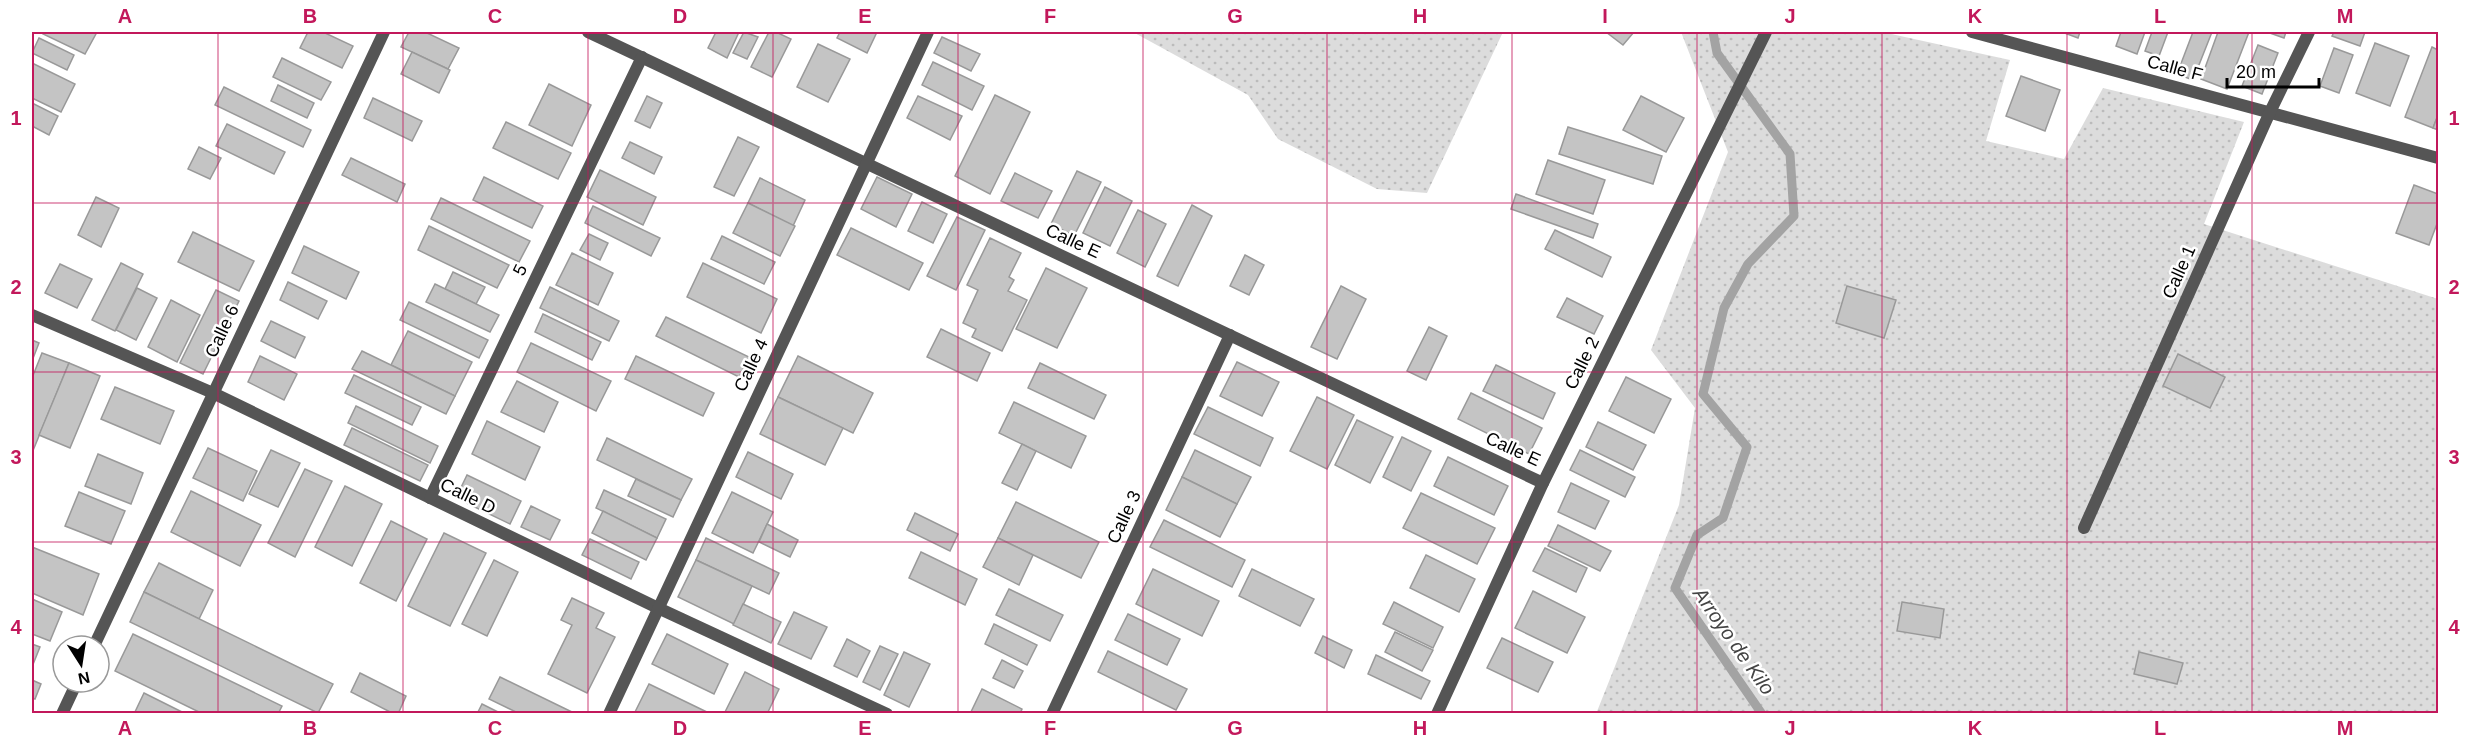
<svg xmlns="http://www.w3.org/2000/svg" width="2470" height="745" viewBox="0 0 2470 745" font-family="Arial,sans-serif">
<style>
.grass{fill:url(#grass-dots)}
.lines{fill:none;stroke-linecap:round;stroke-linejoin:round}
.stream{stroke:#a3a3a3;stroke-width:9}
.building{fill:#c4c4c4;stroke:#999;stroke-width:1.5}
.minor{stroke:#555;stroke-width:12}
.grid{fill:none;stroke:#c2185b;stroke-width:1.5;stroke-opacity:0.55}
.labels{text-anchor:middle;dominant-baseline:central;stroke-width:5;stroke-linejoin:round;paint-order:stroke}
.street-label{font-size:18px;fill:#000;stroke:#fff}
.water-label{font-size:20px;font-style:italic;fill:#444;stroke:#fff}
.neatline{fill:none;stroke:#c2185b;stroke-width:2}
.grid-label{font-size:20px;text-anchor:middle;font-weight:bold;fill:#c2185b}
</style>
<defs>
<pattern id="grass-dots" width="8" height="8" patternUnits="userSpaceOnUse" patternTransform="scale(1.5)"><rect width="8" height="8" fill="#dcdcdc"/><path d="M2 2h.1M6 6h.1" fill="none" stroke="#bbb" stroke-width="1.8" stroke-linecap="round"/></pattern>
</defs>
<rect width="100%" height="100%" fill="#fff"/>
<g class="grass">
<polygon points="1133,32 1503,32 1427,193 1377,189 1278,139 1248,95"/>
<polygon points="1681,32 1882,32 2010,60 1986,141 2064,159 2103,88 2244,122 2204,224 2438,299 2438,713 1596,714 1679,505 1695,408 1651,350 1728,152"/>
</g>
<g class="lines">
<polyline class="stream" points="1713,32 1717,53 1790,154 1794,216 1748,264 1724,308 1703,394 1747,447 1723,518 1697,535 1675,588 1762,714"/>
</g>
<g class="building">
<polygon points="44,32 97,32 85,54 43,34"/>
<polygon points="308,32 323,32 353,46 342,68 300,48"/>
<polygon points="409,32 425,32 459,48 448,69 401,47"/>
<polygon points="716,32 739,32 727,58 708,48"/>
<polygon points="744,32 758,37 747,59 733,53"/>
<polygon points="769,32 776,32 791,39 772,77 751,67"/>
<polygon points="840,32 877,32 867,53 837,38"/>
<polygon points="1606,32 1634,32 1623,45"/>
<polygon points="2062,32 2080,32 2078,38"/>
<polygon points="2121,32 2145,32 2137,54 2116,46"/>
<polygon points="2152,32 2168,32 2159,56 2145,51"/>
<polygon points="2193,32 2212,32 2193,80 2177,74"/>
<polygon points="2218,32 2249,32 2227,89 2201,79"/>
<polygon points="2267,32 2286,32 2284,38"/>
<polygon points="2334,32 2365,32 2360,46 2332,36"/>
<polygon points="942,37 980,54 971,71 934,53"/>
<polygon points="39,38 74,55 67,70 32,53"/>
<polygon points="2375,43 2409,56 2390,106 2356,93"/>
<polygon points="818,44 850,59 828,102 797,87"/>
<polygon points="2258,45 2278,53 2262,94 2242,86"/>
<polygon points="2432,47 2438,50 2438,115 2433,128 2405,117"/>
<polygon points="2334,48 2353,55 2339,93 2320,86"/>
<polygon points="412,52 450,70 439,93 401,74"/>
<polygon points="282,58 331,82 321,100 273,77"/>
<polygon points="933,62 984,86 972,110 922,85"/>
<polygon points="32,63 75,84 61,112 32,98"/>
<polygon points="2021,76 2060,90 2045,131 2006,116"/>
<polygon points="549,84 591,105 572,146 529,125"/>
<polygon points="278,85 314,103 307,118 271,101"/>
<polygon points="224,87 311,130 303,147 215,105"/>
<polygon points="995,95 1030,112 990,194 955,176"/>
<polygon points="647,96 662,103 650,128 635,121"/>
<polygon points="918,96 962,116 950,140 907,118"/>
<polygon points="1641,96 1684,118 1666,152 1623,130"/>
<polygon points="373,98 422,121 412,141 364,118"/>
<polygon points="32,103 58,116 49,135 32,126"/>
<polygon points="2438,115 2438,130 2433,128"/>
<polygon points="506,122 571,153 558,179 493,148"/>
<polygon points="227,124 285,152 274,174 216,146"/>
<polygon points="1568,127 1662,156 1653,184 1559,154"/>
<polygon points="738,137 759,147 734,196 714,187"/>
<polygon points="630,142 662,157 654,174 622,158"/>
<polygon points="199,147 221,158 210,179 188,169"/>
<polygon points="351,158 405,184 397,202 342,175"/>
<polygon points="1548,160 1605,180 1593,214 1536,194"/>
<polygon points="600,170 656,197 643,225 587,197"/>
<polygon points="1077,171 1101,182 1074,236 1051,224"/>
<polygon points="1015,173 1052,191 1038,218 1001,201"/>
<polygon points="484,177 543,206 532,228 473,200"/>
<polygon points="877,177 912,194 896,227 861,209"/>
<polygon points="760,178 805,200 793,226 748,203"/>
<polygon points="2414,185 2438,194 2438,221 2429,245 2396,233"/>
<polygon points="1105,187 1132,201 1110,246 1083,233"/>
<polygon points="1516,194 1598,224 1593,238 1511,209"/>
<polygon points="96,197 119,208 101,247 78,235"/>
<polygon points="441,198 530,241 519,262 431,219"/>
<polygon points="922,202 947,214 933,243 908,231"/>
<polygon points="748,203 795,226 780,256 733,233"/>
<polygon points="1192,205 1212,216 1178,286 1157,276"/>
<polygon points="593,206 660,238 651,256 585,223"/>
<polygon points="1138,210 1166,224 1145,267 1117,253"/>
<polygon points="957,217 985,230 956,290 927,276"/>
<polygon points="429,226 509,265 497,288 418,250"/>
<polygon points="851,228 923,263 909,290 837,255"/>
<polygon points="1555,230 1611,257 1602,277 1545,249"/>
<polygon points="193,232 254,261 239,291 178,262"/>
<polygon points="589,234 608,243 600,260 580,250"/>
<polygon points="722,236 775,262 764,284 711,259"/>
<polygon points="990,238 1021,253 1009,277 1014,280 1008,291 1027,300 1002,351 972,337 976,329 963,323 978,290 967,285"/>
<polygon points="304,246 359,272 346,299 292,273"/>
<polygon points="572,253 613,273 598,305 556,285"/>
<polygon points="1245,255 1264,265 1249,295 1230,286"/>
<polygon points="121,263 143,274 115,331 92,320"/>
<polygon points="703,263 777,299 761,333 687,297"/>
<polygon points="60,264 92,279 77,308 45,293"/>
<polygon points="1046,268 1087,288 1057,348 1016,329"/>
<polygon points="453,272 485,287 476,304 445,289"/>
<polygon points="288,282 327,301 318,319 280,300"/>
<polygon points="435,284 499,315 490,332 426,302"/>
<polygon points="1341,286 1366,299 1337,359 1311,347"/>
<polygon points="1847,286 1896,300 1884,338 1836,323"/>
<polygon points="550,287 619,321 609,341 540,308"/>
<polygon points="137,288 157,298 136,340 116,330"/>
<polygon points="216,290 239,301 203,374 180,363"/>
<polygon points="1567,298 1603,316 1594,334 1557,317"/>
<polygon points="171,300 200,315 177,362 148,347"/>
<polygon points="409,302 488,340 479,358 400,320"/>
<polygon points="543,314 601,342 592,360 535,332"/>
<polygon points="666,317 749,357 739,377 656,336"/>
<polygon points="271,321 305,337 295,358 261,341"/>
<polygon points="1429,327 1447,336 1426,380 1407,371"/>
<polygon points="941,329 990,353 977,381 927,357"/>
<polygon points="408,331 472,362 455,396 391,365"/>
<polygon points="32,340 39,343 32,361"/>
<polygon points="531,343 611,381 596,411 517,372"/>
<polygon points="362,351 455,396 446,414 352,369"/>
<polygon points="42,353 69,363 32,453 32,378"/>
<polygon points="2178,354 2225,377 2210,408 2163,386"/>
<polygon points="260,356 297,374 284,400 248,382"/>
<polygon points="636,356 714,393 703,416 625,379"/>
<polygon points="798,356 873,393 853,433 778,397"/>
<polygon points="1237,362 1279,382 1262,416 1220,396"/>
<polygon points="69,363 100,376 70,448 39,435"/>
<polygon points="1040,363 1106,395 1094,419 1028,388"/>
<polygon points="1496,365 1555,393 1543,419 1483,391"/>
<polygon points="354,375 421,407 412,425 345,393"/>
<polygon points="1626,377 1671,399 1654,433 1609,411"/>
<polygon points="517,381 558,402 544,432 501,412"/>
<polygon points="115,387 174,411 160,444 101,419"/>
<polygon points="1471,393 1542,428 1529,454 1458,419"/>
<polygon points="778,397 843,428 825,465 760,434"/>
<polygon points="1317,397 1354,415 1327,469 1290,451"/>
<polygon points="1014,402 1086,436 1071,468 999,433"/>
<polygon points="356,406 438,446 430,463 348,423"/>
<polygon points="1208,407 1273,438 1260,466 1194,434"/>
<polygon points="1357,420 1393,437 1370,483 1335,465"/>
<polygon points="487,421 540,447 525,480 472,454"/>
<polygon points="1598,422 1646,445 1633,470 1586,447"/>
<polygon points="352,428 428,465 420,481 344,445"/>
<polygon points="1402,437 1431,451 1411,491 1383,477"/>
<polygon points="607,438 692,479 681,500 597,460"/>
<polygon points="1022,444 1036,451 1017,490 1002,483"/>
<polygon points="208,448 257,471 243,501 193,478"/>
<polygon points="271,450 300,463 278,507 249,494"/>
<polygon points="1195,450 1251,477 1237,504 1182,477"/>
<polygon points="1580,450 1635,477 1625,497 1570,470"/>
<polygon points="748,452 793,474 781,499 736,477"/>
<polygon points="98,454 143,473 131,504 85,486"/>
<polygon points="1448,457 1508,486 1494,515 1434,486"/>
<polygon points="305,469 332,481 295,557 268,543"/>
<polygon points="467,475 521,501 510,524 456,498"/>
<polygon points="1182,477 1237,504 1220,537 1166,510"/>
<polygon points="636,479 681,500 673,517 628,496"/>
<polygon points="1571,483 1609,501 1595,529 1558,512"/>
<polygon points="345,486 382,504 352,566 315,547"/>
<polygon points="604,490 666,519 657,538 596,508"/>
<polygon points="191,491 261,525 240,566 171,532"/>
<polygon points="79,492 125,511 111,544 65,526"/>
<polygon points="732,492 773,512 753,553 712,533"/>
<polygon points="1421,493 1495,528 1477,564 1403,528"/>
<polygon points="1016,502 1099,542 1081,578 998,538"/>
<polygon points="531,506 560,520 550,540 521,527"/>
<polygon points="603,511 657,538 646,560 592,533"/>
<polygon points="915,513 958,534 950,551 907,530"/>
<polygon points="1164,520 1245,560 1232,587 1150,547"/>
<polygon points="391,521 427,539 396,601 360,583"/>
<polygon points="767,524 798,540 790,557 759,542"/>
<polygon points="1558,525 1611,551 1600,571 1548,546"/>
<polygon points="444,533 486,553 450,626 408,606"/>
<polygon points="706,538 779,573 769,594 696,560"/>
<polygon points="998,538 1033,555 1019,585 983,567"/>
<polygon points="590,539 639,562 631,579 582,555"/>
<polygon points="32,547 99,574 83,615 32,593"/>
<polygon points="1545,548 1587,568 1576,592 1533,571"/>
<polygon points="921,552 977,579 965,605 909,578"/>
<polygon points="1426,555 1475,579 1459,612 1410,588"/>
<polygon points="494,560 518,572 487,636 462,624"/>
<polygon points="696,560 752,586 734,624 678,597"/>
<polygon points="159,563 213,590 199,619 144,592"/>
<polygon points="1153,569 1219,601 1202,636 1136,604"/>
<polygon points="1252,569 1314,599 1300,626 1239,596"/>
<polygon points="1009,589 1063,615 1050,641 996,615"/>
<polygon points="1533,591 1585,617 1567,653 1515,628"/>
<polygon points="144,592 333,684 318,713 130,622"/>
<polygon points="572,598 604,613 596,628 615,637 587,693 548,674 572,625 561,620"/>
<polygon points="32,599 62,612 50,641 32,634"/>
<polygon points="1394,602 1443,627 1433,648 1383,624"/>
<polygon points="1902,602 1944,609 1940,638 1897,631"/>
<polygon points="743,604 781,622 771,643 733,625"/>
<polygon points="794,612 827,627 811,659 778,644"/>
<polygon points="1128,614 1180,639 1167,665 1115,640"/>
<polygon points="994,624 1037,645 1027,665 985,644"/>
<polygon points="1395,632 1433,650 1422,671 1385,652"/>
<polygon points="133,634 282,706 278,714 203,714 115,671"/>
<polygon points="667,634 728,664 714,694 652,664"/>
<polygon points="1323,636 1352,650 1344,668 1315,653"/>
<polygon points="1502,638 1553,662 1538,692 1487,668"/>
<polygon points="847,639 870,651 857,677 834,666"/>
<polygon points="32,644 40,647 32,667"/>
<polygon points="880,646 898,654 880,690 863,682"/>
<polygon points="1108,651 1187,689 1176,710 1098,672"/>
<polygon points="904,652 930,664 909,707 884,695"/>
<polygon points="2139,652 2183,663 2177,684 2134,674"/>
<polygon points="1376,655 1430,681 1421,699 1368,674"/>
<polygon points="1002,660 1023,671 1014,688 993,678"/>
<polygon points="745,672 779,689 767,714 725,712"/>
<polygon points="360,673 406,696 398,714 394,714 351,692"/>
<polygon points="500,677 574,713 520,714 489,699"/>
<polygon points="32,680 41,684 35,699 32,698"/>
<polygon points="649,684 711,714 634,714"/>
<polygon points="982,689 1022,709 1020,714 970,714"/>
<polygon points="144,693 186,714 134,714"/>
<polygon points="482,704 502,714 477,714"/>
</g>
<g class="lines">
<g class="minor">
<polyline points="588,32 1543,483"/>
<polyline points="1972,32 2438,158"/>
<polyline points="32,315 213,393 658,608 887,714"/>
<polyline points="430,498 642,57"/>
<polyline points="2084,528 2270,112 2309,32"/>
<polyline points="94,646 384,32"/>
<polyline points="62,714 77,682"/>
<polyline points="609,714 928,32"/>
<polyline points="1052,714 1230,335"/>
<polyline points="1437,714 1543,483 1766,32"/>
</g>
</g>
<path class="grid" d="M 218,32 L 218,714M 403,32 L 403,714M 588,32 L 588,714M 773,32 L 773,714M 958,32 L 958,714M 1143,32 L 1143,714M 1327,32 L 1327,714M 1512,32 L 1512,714M 1697,32 L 1697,714M 1882,32 L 1882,714M 2067,32 L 2067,714M 2252,32 L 2252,714M 32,203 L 2438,203M 32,372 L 2438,372M 32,542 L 2438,542"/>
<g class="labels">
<g class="street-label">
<text transform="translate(2175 68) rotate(15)">Calle F</text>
<text transform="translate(1073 241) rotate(25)">Calle E</text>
<text transform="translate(520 270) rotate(-64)">5</text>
<text transform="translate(2179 272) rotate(-66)">Calle 1</text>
<text transform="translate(222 331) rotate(-65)">Calle 6</text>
<text transform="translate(1582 363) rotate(-64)">Calle 2</text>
<text transform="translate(751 365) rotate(-65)">Calle 4</text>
<text transform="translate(1513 449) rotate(25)">Calle E</text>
<text transform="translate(468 496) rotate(26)">Calle D</text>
<text transform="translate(1124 517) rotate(-65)">Calle 3</text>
</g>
<g class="water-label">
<text transform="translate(1734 641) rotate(55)">Arroyo de Kilo</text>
</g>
</g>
<rect width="2470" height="745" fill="none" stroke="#ffffff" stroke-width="66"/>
<g transform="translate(81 664) rotate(168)"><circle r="28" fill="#ffffff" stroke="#999999" stroke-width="1.5"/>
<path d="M0-4.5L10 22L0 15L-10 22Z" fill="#000000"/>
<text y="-9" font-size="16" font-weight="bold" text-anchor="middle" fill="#000000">N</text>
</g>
<path d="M2227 78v9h92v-9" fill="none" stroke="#000000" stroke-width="3"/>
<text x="2236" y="78" font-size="18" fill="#000000" stroke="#ffffff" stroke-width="4.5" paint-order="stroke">20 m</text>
<rect x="33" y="33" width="2404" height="679" class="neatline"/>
<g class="grid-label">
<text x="125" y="23">A</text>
<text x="310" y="23">B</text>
<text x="495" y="23">C</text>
<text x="680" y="23">D</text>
<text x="865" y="23">E</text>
<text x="1050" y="23">F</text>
<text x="1235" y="23">G</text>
<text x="1420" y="23">H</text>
<text x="1605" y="23">I</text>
<text x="1790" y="23">J</text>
<text x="1975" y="23">K</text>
<text x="2160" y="23">L</text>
<text x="2345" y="23">M</text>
<text x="16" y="125">1</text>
<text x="2454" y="125">1</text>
<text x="16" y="294">2</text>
<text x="2454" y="294">2</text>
<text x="16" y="464">3</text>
<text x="2454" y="464">3</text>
<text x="16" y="634">4</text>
<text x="2454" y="634">4</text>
<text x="125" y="735">A</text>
<text x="310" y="735">B</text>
<text x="495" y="735">C</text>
<text x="680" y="735">D</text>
<text x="865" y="735">E</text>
<text x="1050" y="735">F</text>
<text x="1235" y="735">G</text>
<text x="1420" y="735">H</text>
<text x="1605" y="735">I</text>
<text x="1790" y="735">J</text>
<text x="1975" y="735">K</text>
<text x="2160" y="735">L</text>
<text x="2345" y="735">M</text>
</g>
</svg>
